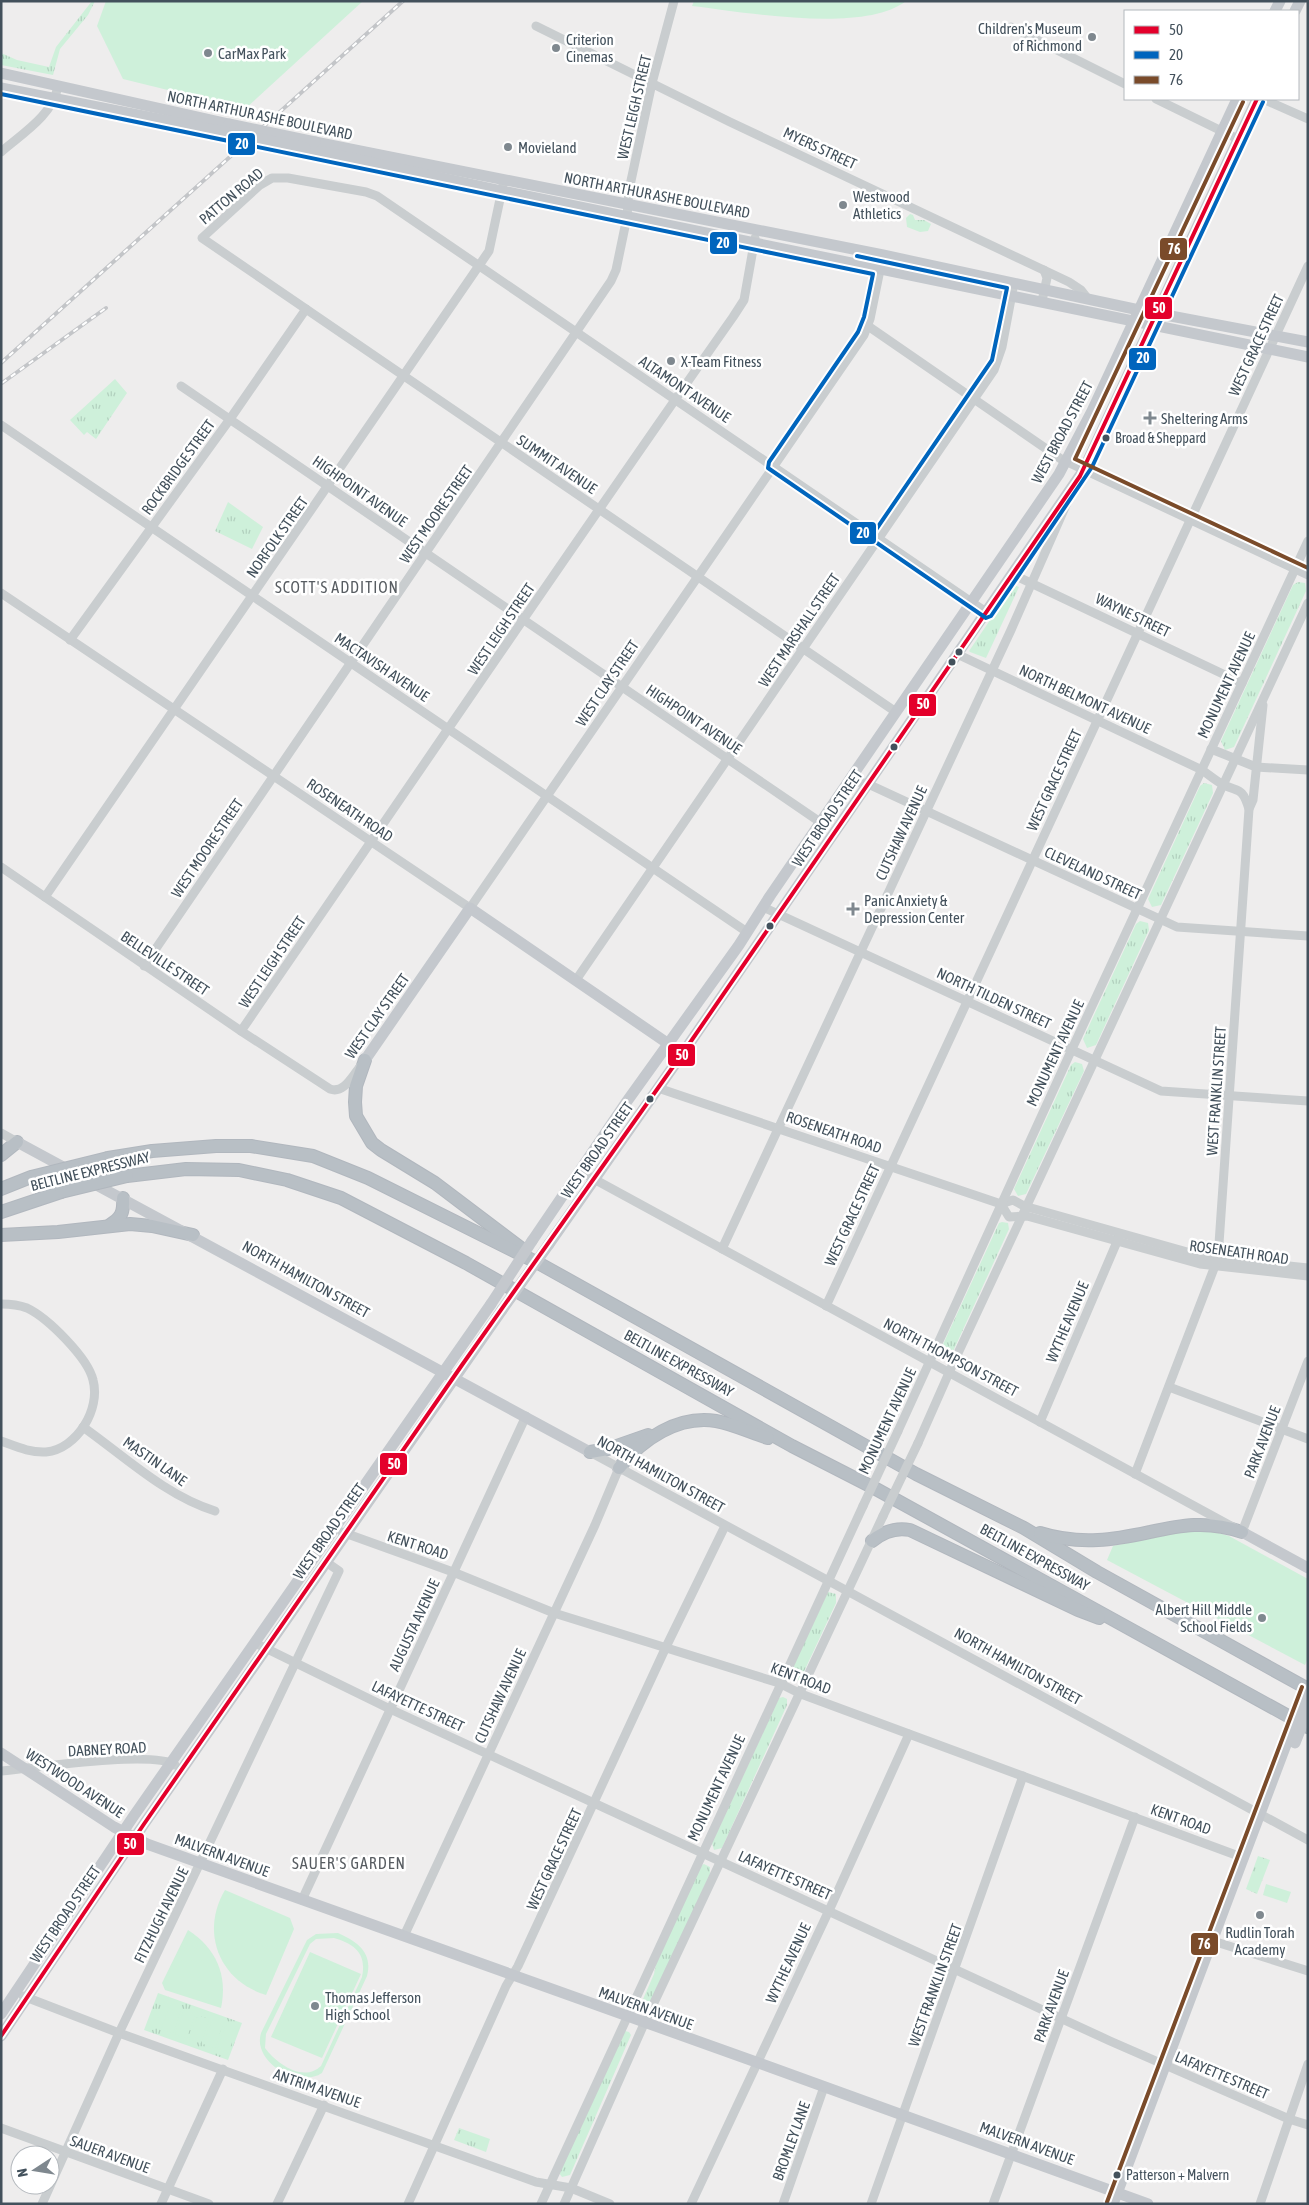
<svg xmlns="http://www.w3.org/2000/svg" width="1309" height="2205" viewBox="0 0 1309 2205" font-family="'Asap Condensed',sans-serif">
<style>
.grass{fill:url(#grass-tufts)}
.garden{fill:#cef0da;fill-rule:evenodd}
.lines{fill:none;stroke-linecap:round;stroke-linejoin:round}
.highway-casing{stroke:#b1b7be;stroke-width:14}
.minor{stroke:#c9cdcf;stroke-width:9}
.major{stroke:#c4c8cd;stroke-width:11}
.highway{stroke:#b8bfc5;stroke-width:12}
.rail-casing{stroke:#c3c5c8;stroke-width:4}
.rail{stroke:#fff;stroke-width:2;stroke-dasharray:5.5;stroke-linecap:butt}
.highway-bridge-casing{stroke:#b1b7be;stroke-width:14;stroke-linecap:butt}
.minor-bridge{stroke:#c9cdcf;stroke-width:9}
.major-bridge{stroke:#c4c8cd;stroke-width:11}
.highway-bridge{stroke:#b8bfc5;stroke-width:12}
.bus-1-casing{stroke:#fff;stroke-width:8}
.bus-2-casing{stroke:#fff;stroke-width:8}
.bus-3-casing{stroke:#fff;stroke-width:8}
.bus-1{stroke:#e4002b;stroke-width:4}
.bus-2{stroke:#0065bd;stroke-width:4}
.bus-3{stroke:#7a4b2a;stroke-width:4}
.poi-dot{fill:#7f888f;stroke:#fff;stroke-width:2}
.bus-dot{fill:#43515c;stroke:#fff;stroke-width:2}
.labels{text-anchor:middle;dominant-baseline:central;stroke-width:5;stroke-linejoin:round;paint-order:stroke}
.bus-label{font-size:14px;fill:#43515c;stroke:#fff;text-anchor:start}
.poi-label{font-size:15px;fill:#43515c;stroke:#fff;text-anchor:start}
.street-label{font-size:15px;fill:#43515c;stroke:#fff}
.neighbourhood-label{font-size:16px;letter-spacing:1px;fill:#585d62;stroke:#fff}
.line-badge{stroke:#fff;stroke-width:2}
.badge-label{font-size:14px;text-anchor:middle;font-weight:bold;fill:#fff}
</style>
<defs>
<pattern id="grass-tufts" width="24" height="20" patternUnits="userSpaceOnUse" patternTransform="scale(1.25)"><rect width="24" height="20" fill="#cef0da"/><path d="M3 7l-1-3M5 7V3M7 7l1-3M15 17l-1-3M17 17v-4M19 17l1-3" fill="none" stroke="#b2d0be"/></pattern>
</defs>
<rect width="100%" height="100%" fill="#eeeded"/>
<g class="grass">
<polygon points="92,1 95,1 88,15 60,49 53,75 1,65 1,53 17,60 49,67 56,47"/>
<polygon points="910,214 913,215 915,220 924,220 931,224 928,231 920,232 907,227 906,218"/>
<polygon points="115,379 127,393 96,439 87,432 84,435 70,420"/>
<polygon points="228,502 263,527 252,549 215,531"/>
<polygon points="1298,582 1305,583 1306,591 1234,747 1225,750 1221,741 1293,585"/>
<polygon points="1014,585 1019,587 986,658 970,652 969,651"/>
<polygon points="1204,783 1212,785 1213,793 1161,905 1152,907 1148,899 1200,786"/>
<polygon points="1140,921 1148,923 1149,930 1096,1045 1087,1048 1083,1039 1136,924"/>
<polygon points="1075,1062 1082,1064 1084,1071 1026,1194 1018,1196 1014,1189 1071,1065"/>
<polygon points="1002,1222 1008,1223 1009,1229 950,1358 942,1359 939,1353 999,1223"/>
<polygon points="828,1592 836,1594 836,1603 801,1678 797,1681 790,1677 790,1672"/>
<polygon points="783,1697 787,1699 787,1705 722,1848 714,1850 712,1843 779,1698"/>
<polygon points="1258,1856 1270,1860 1257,1894 1246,1889"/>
<polygon points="704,1864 710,1867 710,1874 649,2006 642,2008 640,2006 654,1974 657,1959 700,1866"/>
<polygon points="158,1993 242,2023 228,2060 144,2030"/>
<polygon points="625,2031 629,2032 631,2035 570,2175 562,2177 559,2173"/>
<polygon points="459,2128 490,2139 486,2152 454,2140"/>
</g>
<g class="garden">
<polygon points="106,1 363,1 245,109 123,79 97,26"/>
<path d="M 694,1 L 906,1 C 864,34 744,12 692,6 Z"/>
<polygon points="1181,1531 1212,1531 1229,1536 1308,1579 1308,1658 1305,1665 1107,1560 1113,1546"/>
<polygon points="1266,1884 1291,1892 1287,1903 1263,1895"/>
<path d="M 225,1890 L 290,1918 L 294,1929 L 266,1995 C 219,1981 200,1932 225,1890 Z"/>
<path d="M 188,1930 C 216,1948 228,1975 221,2008 L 165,1990 L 162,1983 Z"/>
<path d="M 338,1933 C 358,1942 373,1953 367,1976 L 322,2073 C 298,2089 252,2062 261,2033 L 307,1940 L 316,1934 ZM 334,1938 C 355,1944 367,1954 362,1977 L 321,2066 C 303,2083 276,2063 265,2048 L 266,2034 L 310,1944 L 316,1939 Z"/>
<polygon points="310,1952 361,1974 322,2058 271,2037"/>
<polygon points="170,2005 181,2009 173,2033 161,2029"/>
<polygon points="184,2010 195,2014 187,2038 175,2034"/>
<polygon points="198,2015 209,2019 201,2043 189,2039"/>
<polygon points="212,2020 223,2024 215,2048 203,2044"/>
<polygon points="226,2025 237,2029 228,2053 217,2049"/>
</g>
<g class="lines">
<g class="highway-casing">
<g id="highway">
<polyline points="365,1060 356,1086 355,1102 356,1116 372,1143 381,1150 435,1183 521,1248"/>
<polyline points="1,1155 17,1142"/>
<polyline points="108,1158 152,1151 216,1146 251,1146 313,1156 368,1178 540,1264 916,1474 1024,1528 1097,1572 1308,1689"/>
<polyline points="127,1176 186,1169 239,1170 287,1180 341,1198 466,1263 792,1446 876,1489 1308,1727"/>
<polyline points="1,1189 31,1177"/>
<polyline points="1,1212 61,1192"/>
<path d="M 110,1225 C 121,1218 124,1213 123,1198"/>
<polyline points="1,1235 58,1232 130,1224 152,1226 193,1235"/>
<polyline points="590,1452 608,1449 648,1435"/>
<path d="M 619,1468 C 642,1439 678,1415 716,1421 C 734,1424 751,1433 768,1438"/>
<path d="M 1040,1533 C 1059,1539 1079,1541 1098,1540 C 1150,1538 1188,1513 1242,1532"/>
<path d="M 872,1541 C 883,1532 895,1527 910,1530 L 1078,1610 L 1099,1618"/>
</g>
</g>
<g class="minor">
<polyline points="536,26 730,122 1069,282 1081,290 1088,299"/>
<polyline points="1011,27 1125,84"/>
<polyline points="1156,99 1238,139"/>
<polyline points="1263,99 1308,119"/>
<path d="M 1,152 C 23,133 53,115 58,86"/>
<polyline points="1042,301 1047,278 1044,270"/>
<polyline points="868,326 1061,459 1308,575"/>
<polyline points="181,386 820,822"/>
<polyline points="1,425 747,932"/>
<polyline points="1012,574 1242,683"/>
<polyline points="1,593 470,908 864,335 870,319 883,255"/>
<polyline points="70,640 230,419 306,309"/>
<path d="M 957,654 L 1202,770 C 1208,774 1215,780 1222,784 C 1239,793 1242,786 1249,809"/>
<polyline points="896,712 202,238 260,185 272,178 288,178 366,192 377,196 986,612"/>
<polyline points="1211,749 1256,767 1308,770"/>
<polyline points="849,780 868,784 1177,927 1308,936"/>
<path d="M 1,867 L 241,1031 L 330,1089 C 344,1094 352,1076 360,1067"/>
<polyline points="45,897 489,251 503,185"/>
<polyline points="763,907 1161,1091 1308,1101"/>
<polyline points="144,966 611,281 616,270 627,217 629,190 652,83 674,1"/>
<polyline points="576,980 994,370 1002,347 1014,283"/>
<path d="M 241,1031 C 405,793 567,553 733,317 L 744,300 L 755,238"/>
<polyline points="658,1088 1001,1204 1013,1200 1024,1206 1205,1257 1308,1268"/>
<polyline points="1,1133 17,1142"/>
<polyline points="581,1172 1242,1532 1308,1361"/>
<polyline points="1001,1204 1009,1217 1027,1216 1200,1264 1308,1276"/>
<polyline points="722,1249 1011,630 1070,496"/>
<path d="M 1,1304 C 10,1304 19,1305 27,1308 C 48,1318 88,1358 93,1380 C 101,1409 77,1449 46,1452 C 30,1453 15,1446 1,1441"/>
<polyline points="826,1306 1308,266"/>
<polyline points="1169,1387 1308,1439"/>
<polyline points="1040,1422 1119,1237"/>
<path d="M 83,1427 C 124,1456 166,1496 215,1511"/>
<polyline points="898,1431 1072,1049 1308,541"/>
<polyline points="918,1443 952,1366 1308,603"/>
<polyline points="590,1452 1308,1840"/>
<polyline points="1135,1474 1218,1258 1249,809 1253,800 1263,705"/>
<polyline points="342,1532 453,1572 554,1613 779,1683 801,1694 1244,1858"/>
<polyline points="255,1643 390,1709 1110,2041 1289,2119 1308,2125"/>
<path d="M 1,1771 C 32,1768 154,1750 175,1765"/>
<polyline points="302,1900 526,1416"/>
<polyline points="404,1936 595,1525 619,1468"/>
<polyline points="1213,1941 1308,1971"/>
<polyline points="23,1996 119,2033 536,2182 571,2188 610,2204"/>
<polyline points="1,2128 209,2204"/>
<polyline points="42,2204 119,2033 339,1571 326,1562"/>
<polyline points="161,2204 223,2069"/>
<polyline points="277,2204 324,2105"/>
<polyline points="408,2204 506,1986 518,1966 666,1647 725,1526"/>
<polyline points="541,2204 863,1506"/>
<polyline points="564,2204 644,2024 883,1516"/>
<polyline points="691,2204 832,1904 909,1734"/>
<polyline points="783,2204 824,2087"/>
<polyline points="871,2204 1023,1776"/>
<polyline points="993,2204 1135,1817"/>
<polyline points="1260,2204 1308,2064"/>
</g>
<g class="major">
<polyline points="1275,11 1280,1"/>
<polyline points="1295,11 1300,1"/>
<polyline points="1,73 229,124"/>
<polyline points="1,88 224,132"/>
<polyline points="315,142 883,255 1139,310 1308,342"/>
<polyline points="305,148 502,191 1308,357"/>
<polyline points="365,1060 470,908 673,1047"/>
<polyline points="17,1142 590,1452"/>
<polyline points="532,1241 625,1104 739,945 770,896 1059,474 1092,411 1237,99"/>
<polyline points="549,1244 687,1047 1083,471 1257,99"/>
<polyline points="1242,1532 1308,1568"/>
<path d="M 1,1753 L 114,1827 L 147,1844 C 481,1964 815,2082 1148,2204"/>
<polyline points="1,2014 133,1817 491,1304"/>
<polyline points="1,2036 144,1824 502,1310"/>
<polyline points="1113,2204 1287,1742"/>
</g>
<use href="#highway" class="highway"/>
<g class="rail-casing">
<g id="rail">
<polyline points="1,363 403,1"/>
<polyline points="2,383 106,308"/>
</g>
</g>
<use href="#rail" class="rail"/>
<g class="highway-bridge-casing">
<g id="highway-bridge">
<polyline points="31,1177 108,1158"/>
<polyline points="61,1192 127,1176"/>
</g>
</g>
<g class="minor-bridge">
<polyline points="863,1506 898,1431"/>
<polyline points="883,1516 918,1443"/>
</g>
<g class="major-bridge">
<polyline points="229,124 315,142"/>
<polyline points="224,132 305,148"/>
<polyline points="491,1304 532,1241"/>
<polyline points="502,1310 549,1244"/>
<polyline points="1287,1742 1308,1689"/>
<polyline points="1295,1743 1308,1710"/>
</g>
<use href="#highway-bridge" class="highway-bridge"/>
<g class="bus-1-casing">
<polyline id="bus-1" points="1,2036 144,1824 462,1365 687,1047 1080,476 1257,99"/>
</g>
<g class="bus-2-casing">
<g id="bus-2">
<polyline points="1,94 873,274 864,317 858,332 769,462 768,468 986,618 991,616 1092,467 1263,102"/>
<polyline points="857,256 1007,288 992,360 873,534"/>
</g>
</g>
<g class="bus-3-casing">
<g id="bus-3">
<polyline points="1243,102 1075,459 1308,568"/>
<polyline points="1107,2202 1302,1687"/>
</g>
</g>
<use href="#bus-1" class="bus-1"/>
<use href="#bus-2" class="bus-2"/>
<use href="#bus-3" class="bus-3"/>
</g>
<g class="poi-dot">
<circle cx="1092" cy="37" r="5"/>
<circle cx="556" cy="48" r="5"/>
<circle cx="208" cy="53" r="5"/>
<circle cx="508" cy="147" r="5"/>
<circle cx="843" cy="205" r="5"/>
<circle cx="671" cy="361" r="5"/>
<path d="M1147.5 410.5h5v5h5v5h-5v5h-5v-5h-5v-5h5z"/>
<path d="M850.5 901.5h5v5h5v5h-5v5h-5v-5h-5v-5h5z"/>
<circle cx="1262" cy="1618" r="5"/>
<circle cx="1260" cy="1915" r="5"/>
<circle cx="315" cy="2006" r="5"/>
</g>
<g class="bus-dot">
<circle cx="1106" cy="438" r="4.5"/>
<circle cx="959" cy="652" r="4.5"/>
<circle cx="952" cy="662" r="4.5"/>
<circle cx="894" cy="747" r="4.5"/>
<circle cx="770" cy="926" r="4.5"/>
<circle cx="650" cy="1099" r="4.5"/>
<circle cx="1117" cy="2175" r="4.5"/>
</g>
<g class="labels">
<g class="bus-label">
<text x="1115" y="438">Broad &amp; Sheppard</text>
<text x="1126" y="2175">Patterson + Malvern</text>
</g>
<g class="poi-label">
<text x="1082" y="28" text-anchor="end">Children's Museum<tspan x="1082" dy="17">of Richmond</tspan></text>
<text x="566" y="39">Criterion<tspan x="566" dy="17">Cinemas</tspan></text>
<text x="218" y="53">CarMax Park</text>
<text x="518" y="147">Movieland</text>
<text x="853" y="196">Westwood<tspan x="853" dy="17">Athletics</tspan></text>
<text x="681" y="361">X-Team Fitness</text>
<text x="1161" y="418">Sheltering Arms</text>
<text x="864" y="900">Panic Anxiety &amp;<tspan x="864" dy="17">Depression Center</tspan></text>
<text x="1252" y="1609" text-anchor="end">Albert Hill Middle<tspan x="1252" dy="17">School Fields</tspan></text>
<text x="1260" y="1932" text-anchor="middle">Rudlin Torah<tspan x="1260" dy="17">Academy</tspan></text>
<text x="325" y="1997">Thomas Jefferson<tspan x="325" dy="17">High School</tspan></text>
</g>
<g class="street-label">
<text transform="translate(634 107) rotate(-77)">WEST LEIGH STREET</text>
<text transform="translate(260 115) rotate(12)">NORTH ARTHUR ASHE BOULEVARD</text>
<text transform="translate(820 148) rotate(25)">MYERS STREET</text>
<text transform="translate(657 195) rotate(11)">NORTH ARTHUR ASHE BOULEVARD</text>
<text transform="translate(231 196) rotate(-40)">PATTON ROAD</text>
<text transform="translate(1256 345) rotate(-65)">WEST GRACE STREET</text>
<text transform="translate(685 389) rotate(34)">ALTAMONT AVENUE</text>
<text transform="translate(1062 432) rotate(-62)">WEST BROAD STREET</text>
<text transform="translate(557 464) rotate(34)">SUMMIT AVENUE</text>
<text transform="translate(178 467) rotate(-54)">ROCKBRIDGE STREET</text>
<text transform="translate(360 491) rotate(35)">HIGHPOINT AVENUE</text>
<text transform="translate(436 514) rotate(-55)">WEST MOORE STREET</text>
<text transform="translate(277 537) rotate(-55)">NORFOLK STREET</text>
<text transform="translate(1133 615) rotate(26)">WAYNE STREET</text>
<text transform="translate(501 629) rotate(-56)">WEST LEIGH STREET</text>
<text transform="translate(799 630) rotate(-56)">WEST MARSHALL STREET</text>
<text transform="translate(382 667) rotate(34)">MACTAVISH AVENUE</text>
<text transform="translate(607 683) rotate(-56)">WEST CLAY STREET</text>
<text transform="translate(1226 685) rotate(-65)">MONUMENT AVENUE</text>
<text transform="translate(1085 699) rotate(25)">NORTH BELMONT AVENUE</text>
<text transform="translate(694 719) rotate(34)">HIGHPOINT AVENUE</text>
<text transform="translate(1054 780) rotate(-65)">WEST GRACE STREET</text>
<text transform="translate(350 810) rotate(34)">ROSENEATH ROAD</text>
<text transform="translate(827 818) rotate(-56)">WEST BROAD STREET</text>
<text transform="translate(901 833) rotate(-65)">CUTSHAW AVENUE</text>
<text transform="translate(207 848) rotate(-56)">WEST MOORE STREET</text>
<text transform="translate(1093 873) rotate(25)">CLEVELAND STREET</text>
<text transform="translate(272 962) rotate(-56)">WEST LEIGH STREET</text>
<text transform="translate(165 963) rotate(34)">BELLEVILLE STREET</text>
<text transform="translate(994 998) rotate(25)">NORTH TILDEN STREET</text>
<text transform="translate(377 1016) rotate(-55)">WEST CLAY STREET</text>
<text transform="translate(1055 1053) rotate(-65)">MONUMENT AVENUE</text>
<text transform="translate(1216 1091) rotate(-86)">WEST FRANKLIN STREET</text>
<text transform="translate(834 1132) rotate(19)">ROSENEATH ROAD</text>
<text transform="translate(597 1150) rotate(-55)">WEST BROAD STREET</text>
<text transform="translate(90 1171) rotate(-14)">BELTLINE EXPRESSWAY</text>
<text transform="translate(852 1215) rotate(-65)">WEST GRACE STREET</text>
<text transform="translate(1239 1252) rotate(8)">ROSENEATH ROAD</text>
<text transform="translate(306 1279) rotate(29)">NORTH HAMILTON STREET</text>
<text transform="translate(1067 1322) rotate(-67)">WYTHE AVENUE</text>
<text transform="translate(951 1357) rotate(28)">NORTH THOMPSON STREET</text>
<text transform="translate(679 1363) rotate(29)">BELTLINE EXPRESSWAY</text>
<text transform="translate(887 1421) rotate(-65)">MONUMENT AVENUE</text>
<text transform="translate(1262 1442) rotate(-69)">PARK AVENUE</text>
<text transform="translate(155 1461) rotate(35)">MASTIN LANE</text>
<text transform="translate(661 1474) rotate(29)">NORTH HAMILTON STREET</text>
<text transform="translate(329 1531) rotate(-55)">WEST BROAD STREET</text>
<text transform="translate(418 1545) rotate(18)">KENT ROAD</text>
<text transform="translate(1035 1557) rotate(29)">BELTLINE EXPRESSWAY</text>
<text transform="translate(414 1625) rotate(-65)">AUGUSTA AVENUE</text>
<text transform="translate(1018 1666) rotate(29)">NORTH HAMILTON STREET</text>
<text transform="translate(801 1678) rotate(21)">KENT ROAD</text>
<text transform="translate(500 1696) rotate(-65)">CUTSHAW AVENUE</text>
<text transform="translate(418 1706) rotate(25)">LAFAYETTE STREET</text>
<text transform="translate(107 1749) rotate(-3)">DABNEY ROAD</text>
<text transform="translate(75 1783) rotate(33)">WESTWOOD AVENUE</text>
<text transform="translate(716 1788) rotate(-65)">MONUMENT AVENUE</text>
<text transform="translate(1181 1819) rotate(20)">KENT ROAD</text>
<text transform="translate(222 1855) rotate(20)">MALVERN AVENUE</text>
<text transform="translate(554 1859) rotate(-65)">WEST GRACE STREET</text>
<text transform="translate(785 1875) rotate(24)">LAFAYETTE STREET</text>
<text transform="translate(65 1914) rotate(-56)">WEST BROAD STREET</text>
<text transform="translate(161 1915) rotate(-64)">FITZHUGH AVENUE</text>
<text transform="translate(788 1963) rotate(-65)">WYTHE AVENUE</text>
<text transform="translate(935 1985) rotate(-70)">WEST FRANKLIN STREET</text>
<text transform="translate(1051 2006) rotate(-70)">PARK AVENUE</text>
<text transform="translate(646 2008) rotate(20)">MALVERN AVENUE</text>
<text transform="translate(1222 2075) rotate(23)">LAFAYETTE STREET</text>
<text transform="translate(317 2088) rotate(19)">ANTRIM AVENUE</text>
<text transform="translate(791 2141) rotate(-70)">BROMLEY LANE</text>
<text transform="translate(1027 2143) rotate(20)">MALVERN AVENUE</text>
<text transform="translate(110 2154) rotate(20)">SAUER AVENUE</text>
</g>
<g class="neighbourhood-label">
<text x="337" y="587">SCOTT'S ADDITION</text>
<text x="349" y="1863">SAUER'S GARDEN</text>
</g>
</g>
<g class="line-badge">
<rect x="227" y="132" width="29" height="24" rx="5" fill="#0065bd"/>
<rect x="709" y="231" width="29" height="24" rx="5" fill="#0065bd"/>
<rect x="1159" y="237" width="29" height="24" rx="5" fill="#7a4b2a"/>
<rect x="1144" y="296" width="29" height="24" rx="5" fill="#e4002b"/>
<rect x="1128" y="347" width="29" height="24" rx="5" fill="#0065bd"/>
<rect x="849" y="521" width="28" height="24" rx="5" fill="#0065bd"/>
<rect x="908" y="693" width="29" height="24" rx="5" fill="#e4002b"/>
<rect x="667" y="1043" width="29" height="24" rx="5" fill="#e4002b"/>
<rect x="379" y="1452" width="29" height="24" rx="5" fill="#e4002b"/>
<rect x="116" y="1832" width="29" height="24" rx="5" fill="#e4002b"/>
<rect x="1190" y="1932" width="29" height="24" rx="5" fill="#7a4b2a"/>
</g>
<g class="badge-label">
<text x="242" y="149">20</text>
<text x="723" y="248">20</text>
<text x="1174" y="254">76</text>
<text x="1159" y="313">50</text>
<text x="1143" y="363">20</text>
<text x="863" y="538">20</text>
<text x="923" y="709">50</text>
<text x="682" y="1060">50</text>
<text x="394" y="1469">50</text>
<text x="130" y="1849">50</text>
<text x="1204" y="1949">76</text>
</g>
<rect width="1309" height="2205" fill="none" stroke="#43515c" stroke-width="5"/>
<rect x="1124" y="10" width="175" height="90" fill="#ffffff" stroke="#b4b9be"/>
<rect x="1134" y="26" width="25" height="8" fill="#e4002b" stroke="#b4b9be"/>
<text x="1169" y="35" font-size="15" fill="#43515c">50</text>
<rect x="1134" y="51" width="25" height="8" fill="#0065bd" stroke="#b4b9be"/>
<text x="1169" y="60" font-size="15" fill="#43515c">20</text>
<rect x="1134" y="76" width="25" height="8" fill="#7a4b2a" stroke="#b4b9be"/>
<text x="1169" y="85" font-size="15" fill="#43515c">76</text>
<g transform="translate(35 2170) rotate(258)"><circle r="24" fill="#ffffff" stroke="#b4b9be"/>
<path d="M0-4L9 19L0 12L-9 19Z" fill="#7f888f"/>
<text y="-8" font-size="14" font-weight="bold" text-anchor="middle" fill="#43515c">N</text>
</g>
</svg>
